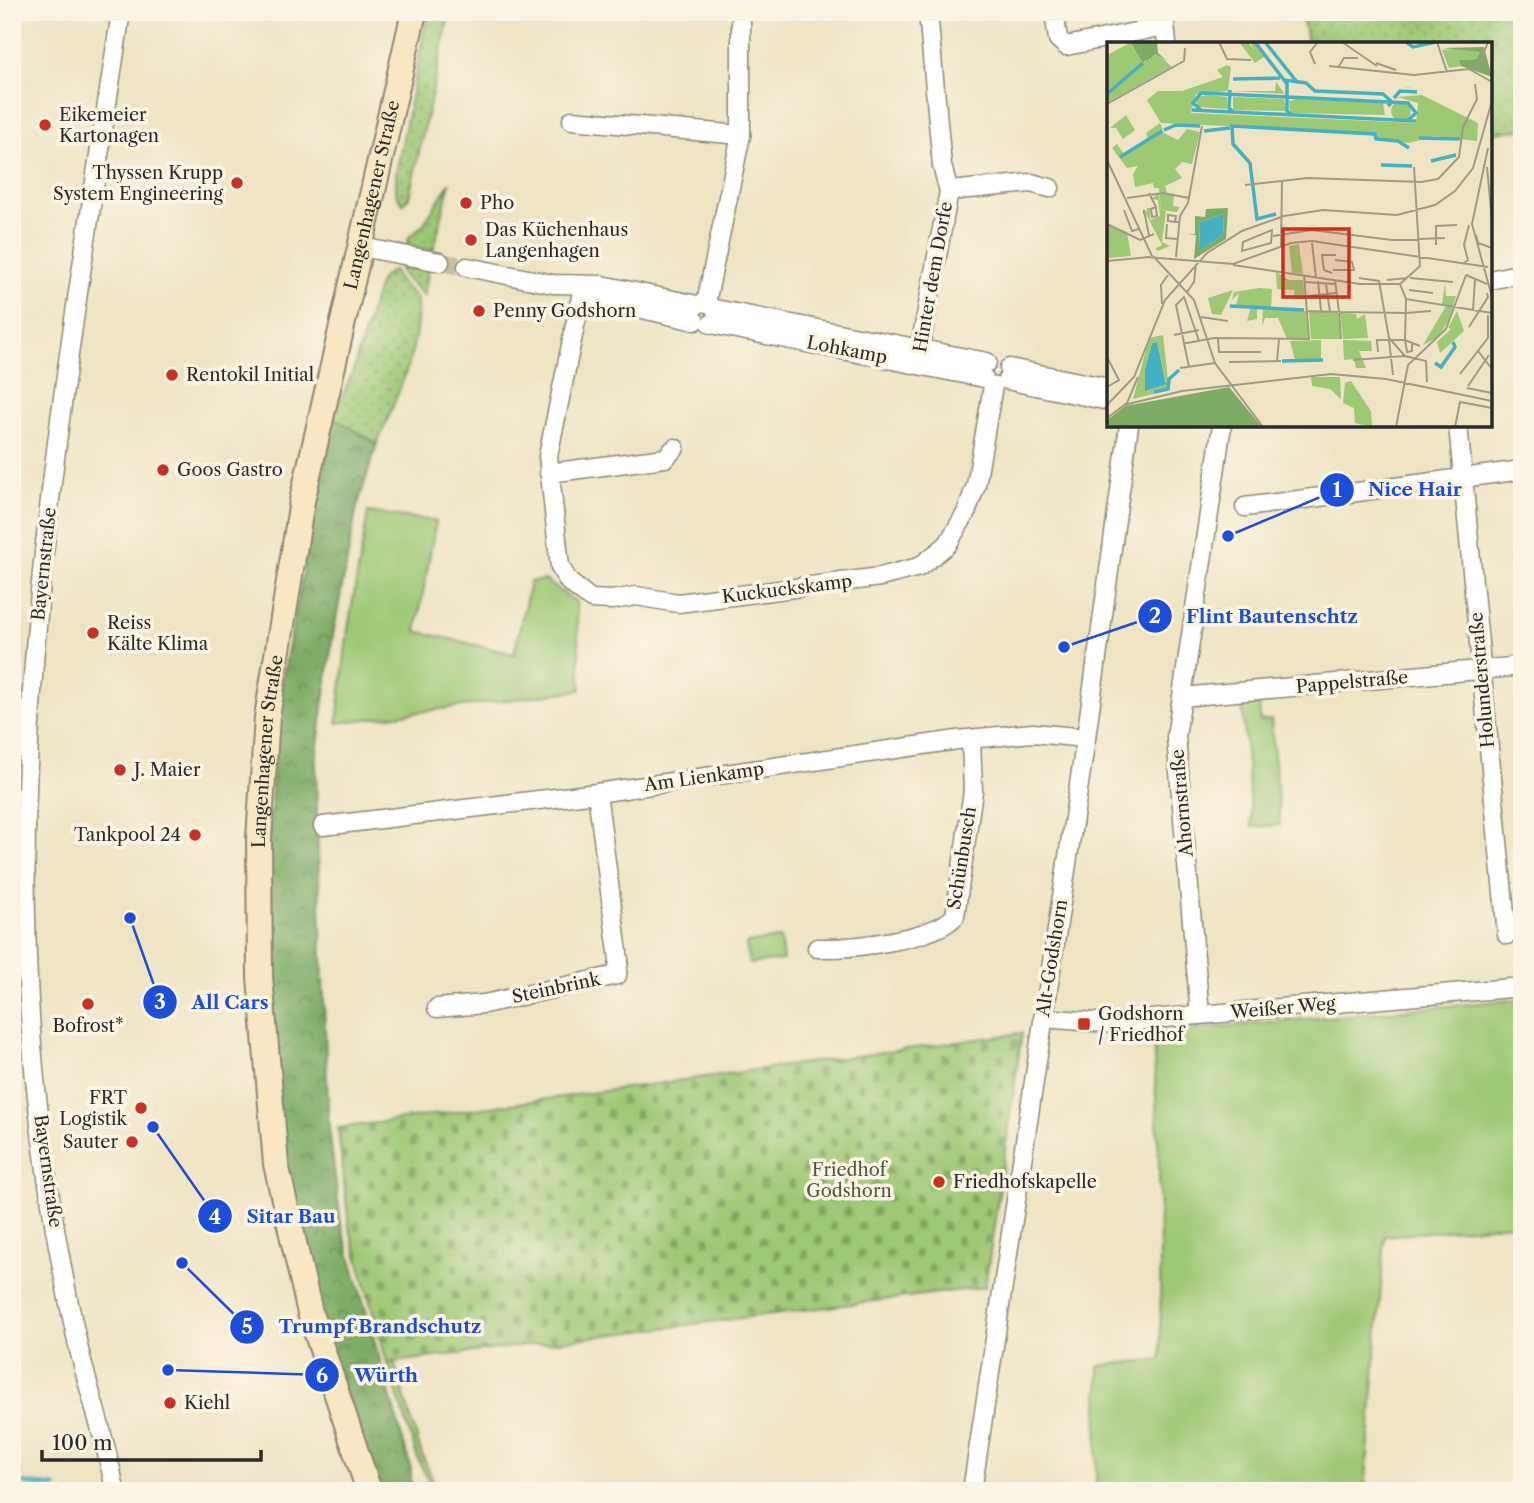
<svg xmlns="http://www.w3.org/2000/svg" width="1534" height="1503" viewBox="0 0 1534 1503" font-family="'Libre Caslon Text',serif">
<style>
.grass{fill:url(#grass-dots);stroke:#647a50;stroke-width:2}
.forest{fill:url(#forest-crowns);stroke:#546c48;stroke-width:2}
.cemetery{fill:url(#cemetery-stones);stroke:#647a50;stroke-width:2}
.green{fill:#9dc874;stroke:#647a50;stroke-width:2}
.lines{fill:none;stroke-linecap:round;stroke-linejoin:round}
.stream{stroke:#44b0c2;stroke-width:4.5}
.minor-tunnel{stroke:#c7bea4;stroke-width:18;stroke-dasharray:18 9;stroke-linecap:butt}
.minor-casing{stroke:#8c8776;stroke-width:21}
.secondary-casing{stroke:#8c8776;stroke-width:28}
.minor{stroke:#fff;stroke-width:18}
.secondary{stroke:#f9e7c3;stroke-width:24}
.poi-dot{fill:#c8321e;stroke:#fcf5e5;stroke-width:2.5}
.labels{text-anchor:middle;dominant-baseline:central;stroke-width:7;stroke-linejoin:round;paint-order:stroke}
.poi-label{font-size:18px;fill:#2b2b2b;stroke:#fcf5e5;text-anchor:start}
.street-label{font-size:18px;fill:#2b2b2b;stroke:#fcf5e5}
.park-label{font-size:18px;fill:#4d5a41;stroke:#fcf5e5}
.inset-river{fill:none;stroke:#44b0c2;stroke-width:3.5}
.inset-road{fill:none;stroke:#a09986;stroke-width:2}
.view{fill:#c8321e;fill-opacity:0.15;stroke:#c8321e;stroke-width:3.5}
.inset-edge{fill:none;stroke:#2b2b2b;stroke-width:3.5}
.leader{fill:none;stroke:#1d4ed8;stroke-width:2.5}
.callout-dot{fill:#1d4ed8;stroke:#fcf5e5;stroke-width:2.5}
.mark-label{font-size:21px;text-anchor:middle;font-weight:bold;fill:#fff}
.callout-label{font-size:19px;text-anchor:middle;font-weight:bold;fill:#1d4ed8;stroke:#fcf5e5;stroke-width:7;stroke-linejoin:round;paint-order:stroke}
</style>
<defs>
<pattern id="grass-dots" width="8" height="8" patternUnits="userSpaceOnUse" patternTransform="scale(1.75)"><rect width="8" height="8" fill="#9dc874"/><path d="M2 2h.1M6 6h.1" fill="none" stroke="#80a35f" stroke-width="1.8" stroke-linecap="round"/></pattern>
<pattern id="forest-crowns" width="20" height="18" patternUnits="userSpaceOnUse" patternTransform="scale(1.75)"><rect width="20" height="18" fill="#7eac66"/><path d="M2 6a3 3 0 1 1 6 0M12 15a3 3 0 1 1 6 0" fill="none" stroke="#678c54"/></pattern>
<pattern id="cemetery-stones" width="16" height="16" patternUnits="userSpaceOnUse" patternTransform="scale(1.75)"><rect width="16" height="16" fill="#9dc874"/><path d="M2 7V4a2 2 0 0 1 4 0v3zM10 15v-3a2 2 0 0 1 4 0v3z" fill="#80a35f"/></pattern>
</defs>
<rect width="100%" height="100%" fill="#fcf5e5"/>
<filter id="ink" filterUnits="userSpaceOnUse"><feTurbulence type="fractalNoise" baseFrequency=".0143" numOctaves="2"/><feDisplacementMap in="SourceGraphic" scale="14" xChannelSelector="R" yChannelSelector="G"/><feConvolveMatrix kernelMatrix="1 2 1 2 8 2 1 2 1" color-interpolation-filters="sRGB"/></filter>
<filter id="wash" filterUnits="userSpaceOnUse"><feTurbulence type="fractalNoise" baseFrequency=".00686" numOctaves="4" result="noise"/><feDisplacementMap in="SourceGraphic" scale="28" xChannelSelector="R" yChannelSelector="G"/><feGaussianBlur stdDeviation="1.57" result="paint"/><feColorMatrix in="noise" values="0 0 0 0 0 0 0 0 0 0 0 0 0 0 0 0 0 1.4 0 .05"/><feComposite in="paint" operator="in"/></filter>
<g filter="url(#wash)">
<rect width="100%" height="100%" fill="#eee3c2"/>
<g class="grass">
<polygon points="428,12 450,12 409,197 403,204 396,193 396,173"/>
<polygon points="1382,12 1522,12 1522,130 1490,132 1490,44 1308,44 1302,17"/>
<polygon points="450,182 433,251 406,246 409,237 423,225"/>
<path d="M 400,268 L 429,268 L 424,297 C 418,285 402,281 400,268 Z"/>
<path d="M 393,270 L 398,280 L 416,297 C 424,340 394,404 377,444 L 333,417 L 352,374 L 378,287 L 382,278 Z"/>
<polygon points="394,1362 422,1455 438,1491 433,1491 418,1459 387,1363"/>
</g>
<polygon class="forest" points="333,417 377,444 357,507 333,635 316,759 317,829 329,1129 341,1224 411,1469 411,1491 379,1491 316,1313 283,1162 266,976 274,722"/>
<polygon class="cemetery" points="1022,1033 985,1287 387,1363 349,1226 338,1128"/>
<g class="green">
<polygon points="368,512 436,521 416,631 514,654 530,582 545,580 576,602 581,690 337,723 348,629"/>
<polygon points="1259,702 1260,721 1271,720 1280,825 1252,827 1242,703"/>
<polygon points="780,938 783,960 749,964 746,943"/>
<polygon points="1522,999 1522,1223 1385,1236 1365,1491 1096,1491 1099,1366 1161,1359 1159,1163 1153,1033"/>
</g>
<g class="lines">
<polyline class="stream" points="12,1482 56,1487"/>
</g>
</g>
<g filter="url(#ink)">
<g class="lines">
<polyline class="minor-tunnel" points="440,262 467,267"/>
<g class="minor-casing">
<g id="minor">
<polyline points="1054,12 1058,39 1066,46 1165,26"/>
<polyline points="1164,12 1167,44"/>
<polyline points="572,120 741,135"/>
<polyline points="949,191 1031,183 1050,188"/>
<polyline points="361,247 440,262"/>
<polyline points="467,267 553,284 602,285 697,305"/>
<polyline points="1490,280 1522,273"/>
<polyline points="583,287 548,456 560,567 569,582 591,599 612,600 636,596 678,603 880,577 919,567 947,545 966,513 976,485 993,386"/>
<polyline points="583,287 599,299 695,321"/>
<polyline points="706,303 741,135 741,12"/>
<polyline points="715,309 987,362"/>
<polyline points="711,324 984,378"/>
<polyline points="917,364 949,191 942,166 928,12"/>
<polyline points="1009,368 1109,388"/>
<polyline points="1007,380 1109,401"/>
<polyline points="1458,425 1507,935"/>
<polyline points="549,473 665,458 675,448"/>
<polyline points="1245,507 1522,470"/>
<polyline points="1182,697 1522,666"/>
<polyline points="323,826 597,793 957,740 1033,733 1086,738"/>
<path d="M 817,948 C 849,949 934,940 955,916 L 973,791 L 971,740"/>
<polyline points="437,1008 484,1004 617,975 619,960 597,793"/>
<polyline points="1200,1015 1176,737 1222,425"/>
<polyline points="1043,1018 1107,1023 1522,987"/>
<path d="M 115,1491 C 107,1442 89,1394 78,1345 C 58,1258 44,1168 35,1079 C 0,722 68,364 121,12"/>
<polyline points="972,1491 1086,738 1129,425"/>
</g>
</g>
<g class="secondary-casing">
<g id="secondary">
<path id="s1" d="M 369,1491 L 310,1313 L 276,1164 L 260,977 L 259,839 L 267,717 L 302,501 L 414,12"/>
</g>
</g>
<use href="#minor" class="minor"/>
<use href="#secondary" class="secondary"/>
</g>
</g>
<g class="poi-dot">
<circle cx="45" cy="125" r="7"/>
<circle cx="237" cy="183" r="7"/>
<circle cx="466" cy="203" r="7"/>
<circle cx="471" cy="240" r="7"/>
<circle cx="479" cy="311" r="7"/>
<circle cx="172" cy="375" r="7"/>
<circle cx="163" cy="470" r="7"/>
<circle cx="93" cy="633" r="7"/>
<circle cx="120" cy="770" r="7"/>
<circle cx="195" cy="835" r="7"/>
<circle cx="88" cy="1004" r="7"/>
<rect x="1077" y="1017" width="14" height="14" rx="3.5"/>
<circle cx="141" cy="1108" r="7"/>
<circle cx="132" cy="1142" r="7"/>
<circle cx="939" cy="1182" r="7"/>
<circle cx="170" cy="1403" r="7"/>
</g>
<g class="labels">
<g class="poi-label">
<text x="59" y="115">Eikemeier<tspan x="59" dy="21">Kartonagen</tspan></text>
<text x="223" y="173" text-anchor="end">Thyssen Krupp<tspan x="223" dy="21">System Engineering</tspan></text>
<text x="480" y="203">Pho</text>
<text x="485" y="230">Das Küchenhaus<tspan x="485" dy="21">Langenhagen</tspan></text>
<text x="493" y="311">Penny Godshorn</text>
<text x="186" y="375">Rentokil Initial</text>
<text x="177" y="470">Goos Gastro</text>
<text x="107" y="623">Reiss<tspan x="107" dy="21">Kälte Klima</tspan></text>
<text x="134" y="770">J. Maier</text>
<text x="181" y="835" text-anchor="end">Tankpool 24</text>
<text x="1098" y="1014">Godshorn<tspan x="1098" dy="21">/ Friedhof</tspan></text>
<text x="88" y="1026" text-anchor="middle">Bofrost*</text>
<text x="127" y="1098" text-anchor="end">FRT<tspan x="127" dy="21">Logistik</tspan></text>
<text x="118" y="1142" text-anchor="end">Sauter</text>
<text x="953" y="1182">Friedhofskapelle</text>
<text x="184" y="1403">Kiehl</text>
</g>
<g class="street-label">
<text stroke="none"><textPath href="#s1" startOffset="1321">Langenhagener Straße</textPath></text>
<text transform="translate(933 277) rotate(-80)">Hinter dem Dorfe</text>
<text transform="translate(847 350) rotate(11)">Lohkamp</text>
<text transform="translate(44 564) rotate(-84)">Bayernstraße</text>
<text transform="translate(787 589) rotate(-7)">Kuckuckskamp</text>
<text transform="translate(1482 680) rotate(-95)">Holunderstraße</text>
<text transform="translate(1352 682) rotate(-5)">Pappelstraße</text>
<text stroke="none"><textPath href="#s1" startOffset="754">Langenhagener Straße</textPath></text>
<text transform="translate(704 777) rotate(-8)">Am Lienkamp</text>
<text transform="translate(1182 803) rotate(-95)">Ahornstraße</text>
<text transform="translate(962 858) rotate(-81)">Schünbusch</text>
<text transform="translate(1052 958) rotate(-81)">Alt-Godshorn</text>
<text transform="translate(556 988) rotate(-12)">Steinbrink</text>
<text transform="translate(1283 1008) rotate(-5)">Weißer Weg</text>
<text transform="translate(48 1171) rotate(82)">Bayernstraße</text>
</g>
<g class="park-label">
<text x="849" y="1170">Friedhof<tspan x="849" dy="21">Godshorn</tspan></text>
</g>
</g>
<g transform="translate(1107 42)">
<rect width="385" height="385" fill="#eee3c2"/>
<path d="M 132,0 L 141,0 L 147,8 L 143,0 L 147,0 L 158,14 L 148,21 ZM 23,1 L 36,20 L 13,42 L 40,18 L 48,27 L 41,17 L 50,12 L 65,25 L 0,61 L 0,52 L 7,48 L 0,50 L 0,13 ZM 335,8 L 348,7 L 373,10 L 371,17 L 353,18 L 354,24 L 342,26 ZM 120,23 L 124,25 L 121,49 L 89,52 L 84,71 L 309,81 L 311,61 L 290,55 L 315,53 L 371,81 L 370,99 L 327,94 L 302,101 L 270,97 L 269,91 L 54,81 L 40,58 L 51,49 L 75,49 L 116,35 L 110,28 ZM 169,40 L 178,52 L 127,49 L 168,49 ZM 102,53 L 120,55 L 120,67 L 90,65 L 89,55 ZM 126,55 L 177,57 L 179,69 L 126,68 ZM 189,57 L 276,61 L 278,73 L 183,71 L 182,59 ZM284 69a10 10 0 1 1 20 0a10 10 0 1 1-20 0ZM 19,73 L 28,88 L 16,97 L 9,86 L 3,86 ZM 53,81 L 57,91 L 71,98 L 80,87 L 93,90 L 85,122 L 75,120 L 68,127 L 75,136 L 58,144 L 60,151 L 67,152 L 66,164 L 73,165 L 70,170 L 54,168 L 52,146 L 47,146 L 46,141 L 28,145 L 26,132 L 31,124 L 20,126 L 5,106 L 10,102 L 17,112 L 41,97 L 39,91 ZM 338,241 L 339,254 L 349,254 L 342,278 L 331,295 L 316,303 L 339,264 L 335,262 ZM 153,246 L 165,247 L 164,267 L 199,269 L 201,296 L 180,297 L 171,276 L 158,276 L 155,284 L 156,266 L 150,266 L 150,277 L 140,279 L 144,265 L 129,264 L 132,251 L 125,258 L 127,250 ZM 126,248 L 114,273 L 105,272 L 101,256 ZM 202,269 L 231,271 L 234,297 L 204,297 ZM 350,269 L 357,289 L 333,311 L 330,300 L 344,287 L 341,286 ZM 233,271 L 249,272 L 250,277 L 258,272 L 261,296 L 236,297 ZM 214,298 L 214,317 L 188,318 L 183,299 ZM 204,335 L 233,335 L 234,357 L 223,347 L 205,344 ZM 244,339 L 264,369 L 265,385 L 248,381 L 247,366 L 236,361 L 238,341 Z" fill="#9dc874"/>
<path d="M 23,0 L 50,0 L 51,11 L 61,20 L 49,12 L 41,18 L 48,27 L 39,18 L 36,21 ZM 377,5 L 385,35 L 354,24 L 352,18 L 370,17 L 373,10 L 335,6 ZM 121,166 L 119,197 L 87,217 L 89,193 L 81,193 L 88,192 L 88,174 L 98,175 L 99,167 ZM 117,172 L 116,193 L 92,209 L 93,180 ZM 122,345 L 155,385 L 0,385 L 0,378 L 18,364 Z" fill="#7eac66" fill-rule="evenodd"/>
<path d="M 192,202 L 196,232 L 185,231 L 182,204 Z" fill="#9dc874"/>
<path d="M 52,151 L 54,168 L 59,169 L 55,200 L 63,204 L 51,209 L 48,207 L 55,203 L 39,172 L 40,166 L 43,166 L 43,178 L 53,174 L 51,158 L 44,157 ZM 0,182 L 20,190 L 24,214 L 0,216 ZM 169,230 L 182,238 L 196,238 L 198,257 L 188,257 L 187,248 L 170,247 ZM 56,293 L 62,348 L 26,357 L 42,296 ZM 50,300 L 59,340 L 42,347 L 38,327 L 45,301 ZM 236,298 L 264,299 L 265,309 L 252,309 L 259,326 L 249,326 L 247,317 L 237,318 Z" fill="#9dc874" fill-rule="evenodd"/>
<path d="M 117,172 L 116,193 L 92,209 L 93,180 ZM 50,300 L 59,342 L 38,349 L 38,327 L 45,301 Z" fill="#44b0c2"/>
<path class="inset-river" d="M 148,0 L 180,42 L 180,69 L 185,73M 158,0 L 190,40M 299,0 L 306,5 L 329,0M 126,37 L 173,36M 177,38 L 199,41 L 208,49 L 276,52 L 285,60 L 281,64M 123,48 L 122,66 L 126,70M 0,52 L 36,21M 287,56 L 293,49 L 310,50M 85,68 L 309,79M 95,69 L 86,61 L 94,51 L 202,56 L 301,61 L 309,71 L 301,78M 57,88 L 69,83 L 93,84M 97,89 L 123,86M 312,96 L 353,97M 13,115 L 55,89M 324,119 L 349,113M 274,123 L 305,124M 169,172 L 150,177 L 143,121 L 126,102 L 125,84 L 268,92 L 269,97 L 291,99 L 302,106M 123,264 L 197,268M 175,319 L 216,318M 328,321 L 334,325 L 348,305 L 346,300M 47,350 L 61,347 L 62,337 L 72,328"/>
<path class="inset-road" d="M 112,0 L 120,17 L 144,18M 235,0 L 270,24M 330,0 L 340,30M 269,21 L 289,28M 208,22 L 203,10 L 211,0M 222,24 L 307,33 L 362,27 L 385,40M 232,24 L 237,16 L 251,16M 370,28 L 381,0M 0,62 L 77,19 L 78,6M 381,106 L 365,182 L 385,255M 0,118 L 45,214M 380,125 L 385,179M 138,143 L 201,136 L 314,140 L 331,137 L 352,115 L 356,85 L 370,57 L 368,42M 42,151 L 49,165 L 44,167 L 45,175 L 50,174 L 49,166M 20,156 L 56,151 L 82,156M 17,168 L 25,189 L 32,187M 37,172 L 37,168 L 42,194M 68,180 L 69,174 L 61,173 L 61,179 L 68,180 L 72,180M 0,182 L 33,198 L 47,192M 60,182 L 59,196 L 70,197M 165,188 L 164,201 L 135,209 L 136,200 ZM 369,193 L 371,201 L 385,206M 166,194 L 205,188 L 285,198 L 338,196M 205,201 L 209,235M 329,203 L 329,184 L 350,183M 174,204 L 175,140M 46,214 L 87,258 L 108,321 L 156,385M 39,215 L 126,222 L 184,201 L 205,199 L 381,225M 69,215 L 73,174 L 81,161 L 95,84M 0,219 L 43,215M 356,222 L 361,218 L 357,203 L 362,183M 126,223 L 253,242 L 293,242 L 313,224 L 307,125M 226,228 L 247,228 L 245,220 L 228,218M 225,231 L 217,228 L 215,213 L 229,213M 359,233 L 380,242M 252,236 L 272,239 L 282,296 L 298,314 L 319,319 L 320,340M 303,236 L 346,240M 228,238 L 232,270M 280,238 L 301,236M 211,239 L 214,269M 197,240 L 228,242M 219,242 L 223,270M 293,242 L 299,257 L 298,298M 302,248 L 326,251M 80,250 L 87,240 L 89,222M 201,254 L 229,251M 299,257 L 385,271M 55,262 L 54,243 L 61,233M 366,268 L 368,238M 200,269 L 231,270M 232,270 L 298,271M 232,271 L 234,297M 298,271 L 324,269M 94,275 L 121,279M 362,285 L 381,255 L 380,251M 67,293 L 92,288M 111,297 L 112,310 L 154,310M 282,298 L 286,333M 298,298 L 300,310 L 305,309 L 305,301M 92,299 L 77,255 L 69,263 L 77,301 L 80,301 L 107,296 L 202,297 L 197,233M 77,301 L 82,325M 371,309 L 385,327M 271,310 L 270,298 L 298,298 L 313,304M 0,315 L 12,338 L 0,345M 246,318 L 298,314M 170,319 L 172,297M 122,320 L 174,319M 73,326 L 108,321M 353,332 L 381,296 L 381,273M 361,344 L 382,313M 360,346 L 385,351M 0,363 L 27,335 L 58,258 L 100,211 L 135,189 L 177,174 L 216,168 L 290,173 L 328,163 L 348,149 L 366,126 L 385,59M 17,363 L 75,349 L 224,332 L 279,337 L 385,359M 0,376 L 20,361 L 31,335M 289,385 L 301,323 L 339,287 L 359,233M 348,385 L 353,360 L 385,366"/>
<path class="view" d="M 176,187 L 242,187 L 242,255 L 176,255 Z"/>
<rect width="385" height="385" class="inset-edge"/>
</g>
<path class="leader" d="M1228 536L1337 490M1064 647L1155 616M130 918L160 1002M153 1127L215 1216M182 1263L247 1327M168 1370L322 1375"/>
<g class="callout-dot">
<circle cx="1228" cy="536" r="7"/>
<circle cx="1064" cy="647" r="7"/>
<circle cx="130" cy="918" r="7"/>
<circle cx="153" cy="1127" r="7"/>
<circle cx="182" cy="1263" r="7"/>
<circle cx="168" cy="1370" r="7"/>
<circle cx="1337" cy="490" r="18"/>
<circle cx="1155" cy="616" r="18"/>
<circle cx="160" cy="1002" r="18"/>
<circle cx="215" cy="1216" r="18"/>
<circle cx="247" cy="1327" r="18"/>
<circle cx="322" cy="1375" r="18"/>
</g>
<g class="mark-label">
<text x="1337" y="497">1</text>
<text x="1155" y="623">2</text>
<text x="160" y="1009">3</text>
<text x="215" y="1224">4</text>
<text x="247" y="1334">5</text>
<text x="322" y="1383">6</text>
</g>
<g class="callout-label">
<text x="1415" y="496">Nice Hair</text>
<text x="1272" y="623">Flint Bautenschtz</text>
<text x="230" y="1009">All Cars</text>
<text x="291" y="1223">Sitar Bau</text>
<text x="380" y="1333">Trumpf Brandschutz</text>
<text x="386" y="1382">Würth</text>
</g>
<rect width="1534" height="1503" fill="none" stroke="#fcf5e5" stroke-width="42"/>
<path d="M42 1450v10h219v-10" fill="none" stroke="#2b2b2b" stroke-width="3.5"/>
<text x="52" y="1450" font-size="21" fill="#2b2b2b" stroke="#fcf5e5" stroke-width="5" paint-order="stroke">100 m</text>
</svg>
